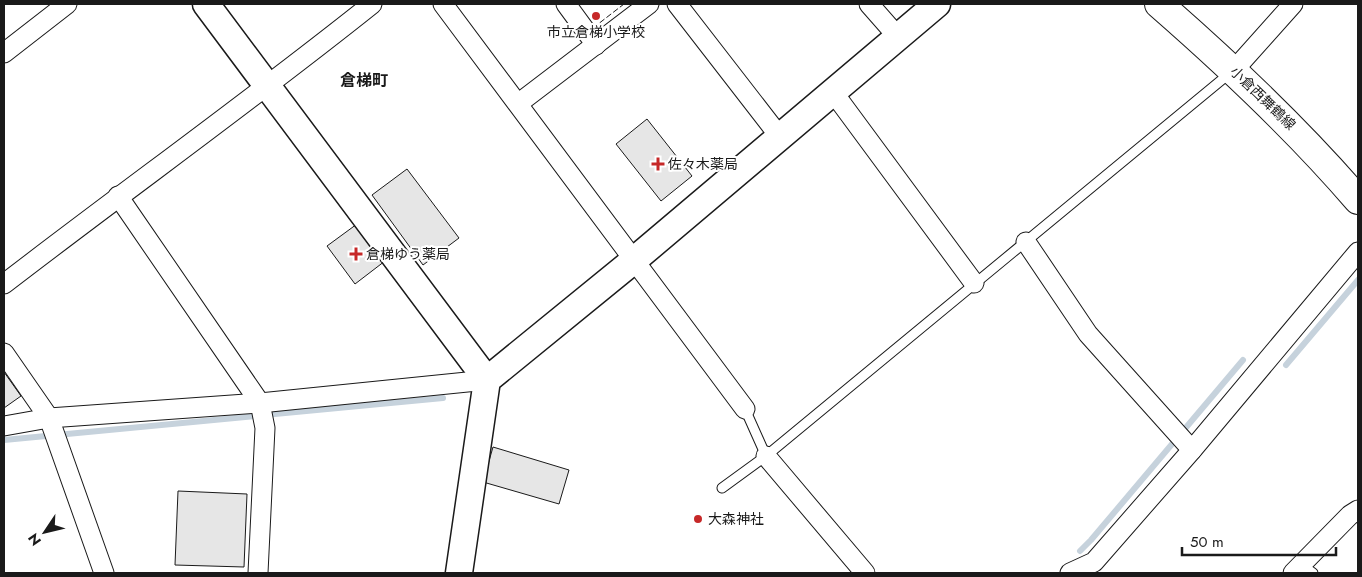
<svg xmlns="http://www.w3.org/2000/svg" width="1362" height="577" viewBox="0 0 1362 577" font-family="Jost,'Noto Sans JP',sans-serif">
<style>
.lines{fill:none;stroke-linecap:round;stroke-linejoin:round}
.stream{stroke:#c6d2dc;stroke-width:6}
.building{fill:#e6e6e6;stroke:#1a1a1a}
.lane-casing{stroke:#1a1a1a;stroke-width:11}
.street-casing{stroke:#1a1a1a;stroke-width:21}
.secondary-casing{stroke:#1a1a1a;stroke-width:29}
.primary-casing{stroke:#1a1a1a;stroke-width:30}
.lane{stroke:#fff;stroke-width:9}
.street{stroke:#fff;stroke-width:19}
.secondary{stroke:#fff;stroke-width:26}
.primary{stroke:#fff;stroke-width:28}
.fence{stroke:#1a1a1a;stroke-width:1;stroke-dasharray:6 2.5;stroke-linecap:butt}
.poi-dot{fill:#c62828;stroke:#fff;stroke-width:2}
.labels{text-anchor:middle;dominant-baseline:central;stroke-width:4;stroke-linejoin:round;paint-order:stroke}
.poi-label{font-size:14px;fill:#1a1a1a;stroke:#fff;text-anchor:start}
.street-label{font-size:14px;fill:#1a1a1a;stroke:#fff}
.quarter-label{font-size:16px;font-weight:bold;fill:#1a1a1a;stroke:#fff}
</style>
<rect width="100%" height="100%" fill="#fff"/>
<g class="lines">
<g class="stream">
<polyline points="1286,365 1358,280"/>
<polyline points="4,440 443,398"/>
<polyline points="1080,551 1091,540 1243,360"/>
</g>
</g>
<g class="building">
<polygon points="647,119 692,176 661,201 616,144"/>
<polygon points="407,169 459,238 423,265 372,195"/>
<polygon points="357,224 385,261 355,284 327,246"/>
<polygon points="4,372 21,396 4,408"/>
<polygon points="493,447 569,470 559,504 483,482"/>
<polygon points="178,491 247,494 244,567 175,565"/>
</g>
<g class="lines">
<g class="lane-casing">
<g id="lane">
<polyline points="745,409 766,456"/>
<polyline points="722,488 766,456 1230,73"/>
<polyline points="1302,565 1313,573"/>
</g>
</g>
<g class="street-casing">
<g id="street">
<polyline points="443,4 745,409"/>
<polyline points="566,4 596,45"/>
<polyline points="677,4 780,137"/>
<polyline points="869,4 898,37"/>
<polyline points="4,53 67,4"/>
<polyline points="1234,70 1293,4"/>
<polyline points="833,92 974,283"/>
<polyline points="519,103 649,4"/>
<polyline points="118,196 260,403 265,428 258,573"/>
<polyline points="1026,242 1088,334 1192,450"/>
<path d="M 4,284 C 126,190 252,100 372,4"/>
<polyline points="4,353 49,418 104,573"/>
<polyline points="4,426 49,418 260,403 487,380"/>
<polyline points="766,456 865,573"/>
<polyline points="1070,573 1094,562 1192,450 1358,252"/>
<polyline points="1293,573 1350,515 1358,510"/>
</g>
</g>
<g class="secondary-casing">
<g id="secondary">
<polyline points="206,4 487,380"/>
<polyline points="459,573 487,380 633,261 937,4"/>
</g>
</g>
<g class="primary-casing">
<path id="primary" d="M 1159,4 C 1230,66 1297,129 1358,200"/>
</g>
<use href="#lane" class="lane"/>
<use href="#street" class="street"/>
<use href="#secondary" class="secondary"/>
<use href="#primary" class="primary"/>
<polyline class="fence" points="593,28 624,4"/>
</g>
<g class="poi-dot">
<circle cx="596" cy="16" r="5"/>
<path d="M655.5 156.5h5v5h5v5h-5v5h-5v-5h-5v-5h5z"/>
<path d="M353.5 246.5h5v5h5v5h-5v5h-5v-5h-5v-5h5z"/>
<circle cx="698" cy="519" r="5"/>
</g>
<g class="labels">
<g class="poi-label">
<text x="596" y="32" text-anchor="middle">市立倉梯小学校</text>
<text x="668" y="164">佐々木薬局</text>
<text x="366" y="254">倉梯ゆう薬局</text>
<text x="708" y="519">大森神社</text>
</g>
<g class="street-label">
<text transform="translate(1263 98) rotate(44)">小倉西舞鶴線</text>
</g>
<g class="quarter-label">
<text x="364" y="80">倉梯町</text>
</g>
</g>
<rect width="1362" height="577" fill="none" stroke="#1a1a1a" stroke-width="10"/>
<g transform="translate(45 532) rotate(235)" stroke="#ffffff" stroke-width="4" paint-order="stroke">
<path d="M0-4L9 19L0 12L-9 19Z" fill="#1a1a1a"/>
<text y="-8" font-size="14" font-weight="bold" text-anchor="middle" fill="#1a1a1a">N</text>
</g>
<path d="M1182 547v8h154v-8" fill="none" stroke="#1a1a1a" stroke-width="2.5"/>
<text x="1190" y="547" font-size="15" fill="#1a1a1a" stroke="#ffffff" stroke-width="4" paint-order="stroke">50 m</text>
</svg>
